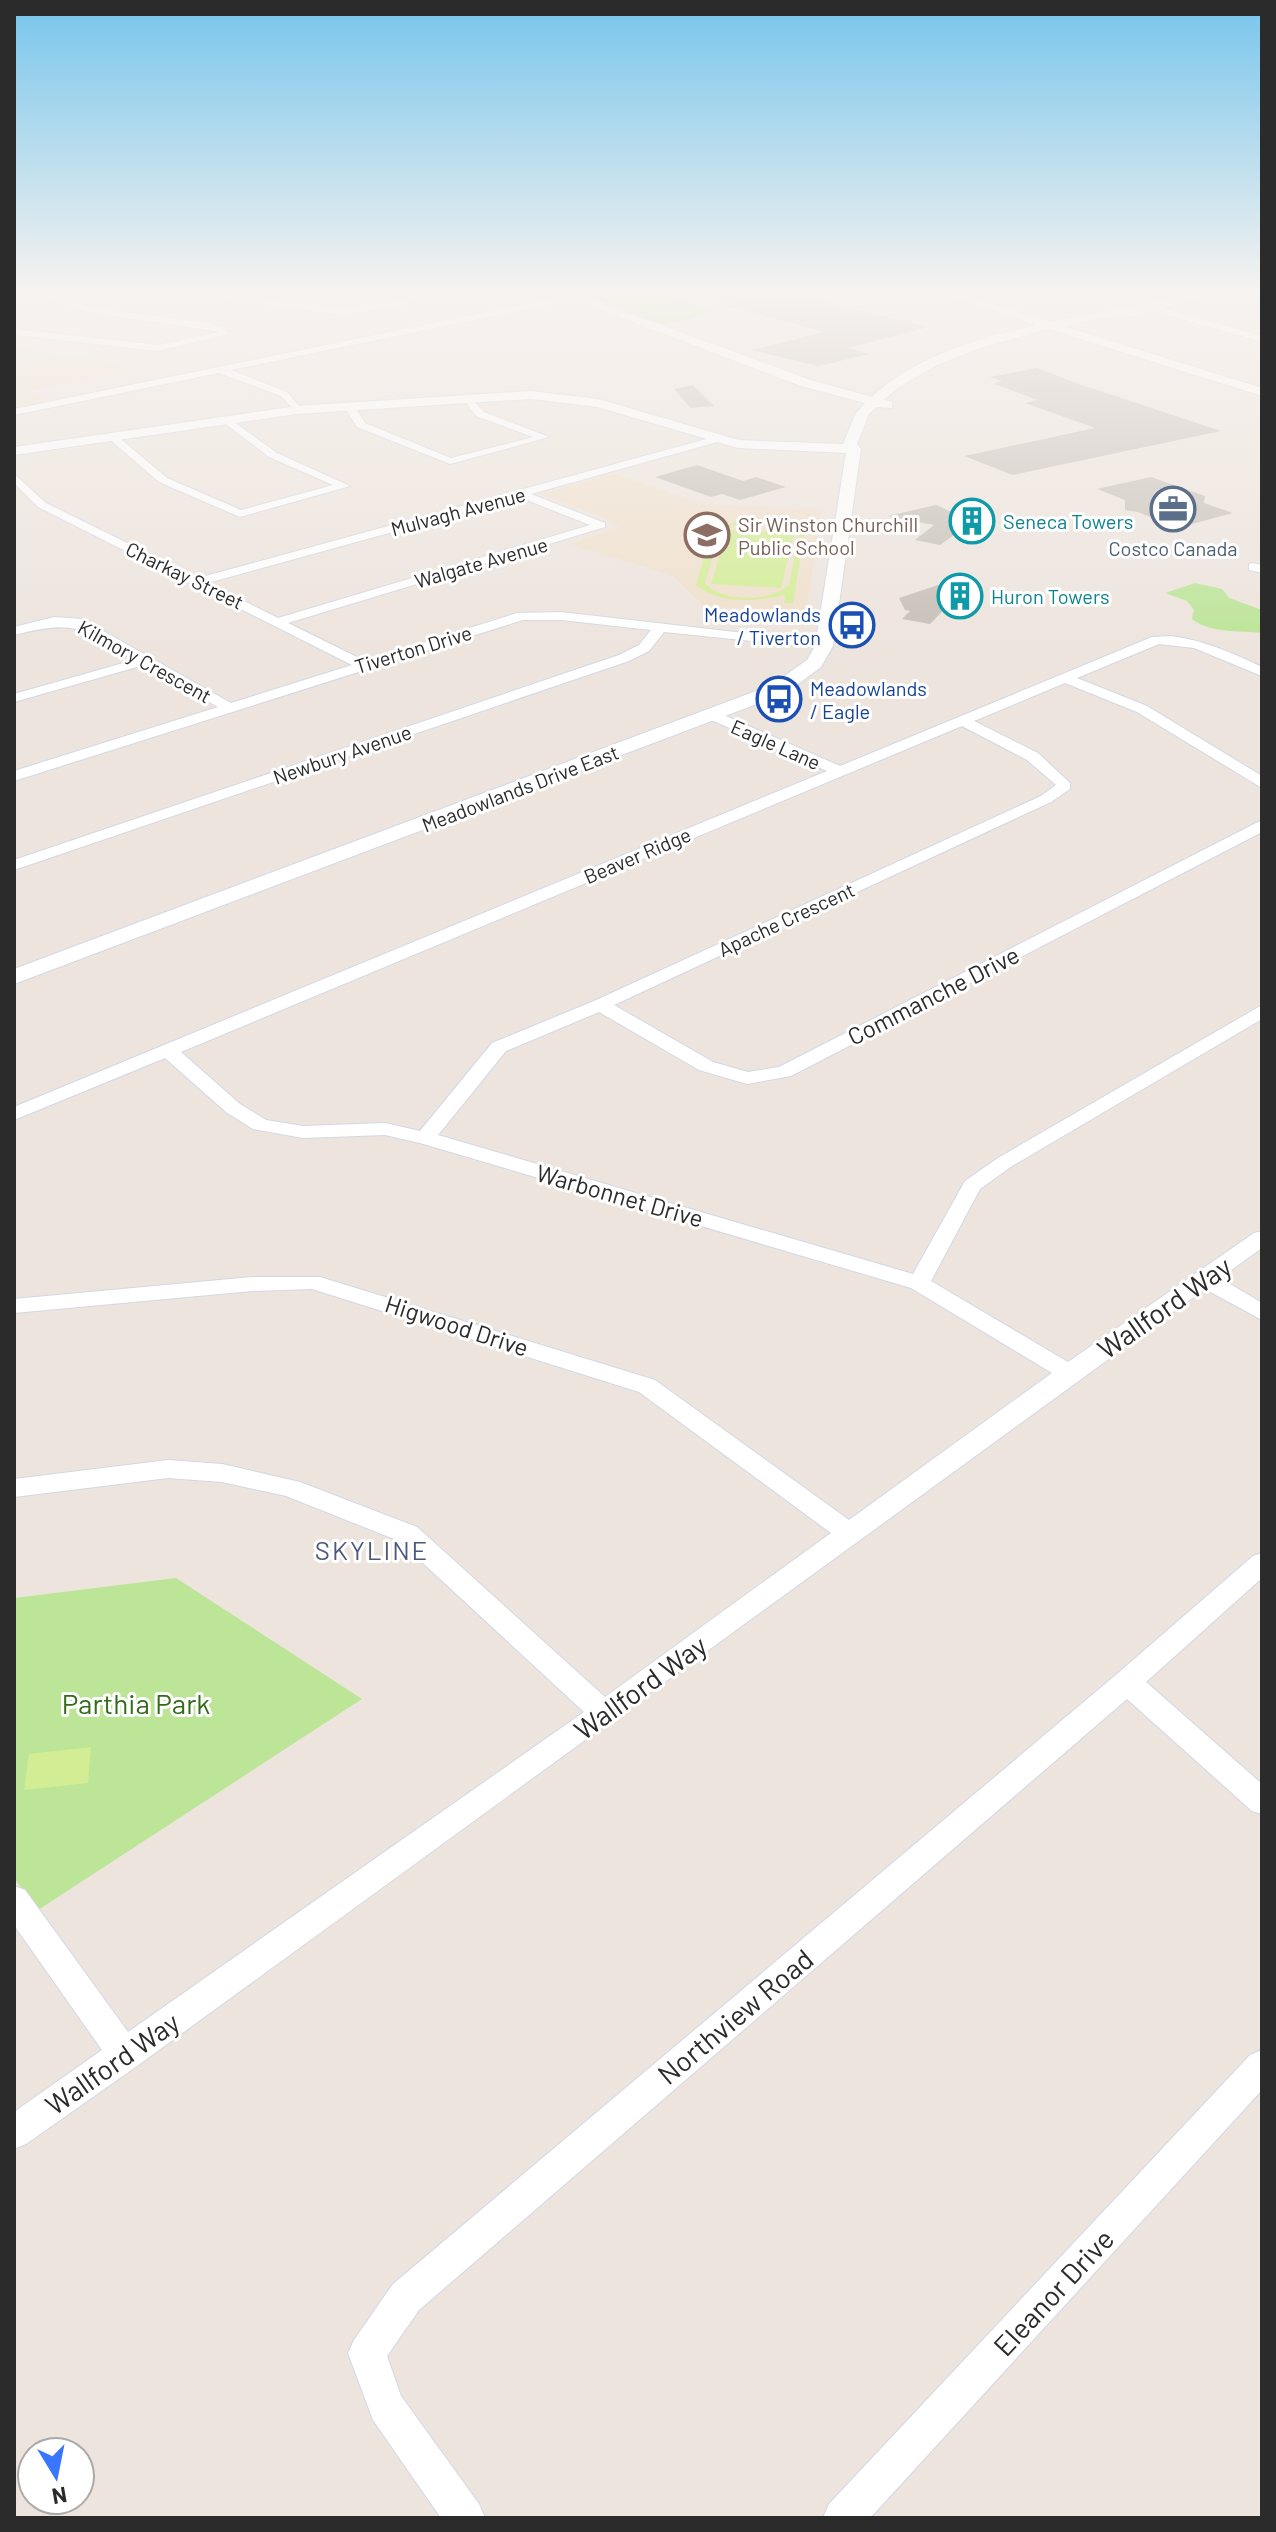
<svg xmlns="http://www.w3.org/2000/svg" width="1276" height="2532" viewBox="0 0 1276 2532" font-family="Barlow,sans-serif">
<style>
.education{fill:#efe0cc}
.green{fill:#bce598}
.pitch{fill:#d2ed94;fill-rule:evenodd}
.building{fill:#c6c0b8}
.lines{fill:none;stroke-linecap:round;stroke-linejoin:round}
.street-casing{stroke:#d2d8e4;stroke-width:2}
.secondary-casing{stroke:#d2d8e4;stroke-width:2}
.street{fill:#fff;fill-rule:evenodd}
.secondary{fill:#fff;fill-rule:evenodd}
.labels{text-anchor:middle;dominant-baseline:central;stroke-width:6;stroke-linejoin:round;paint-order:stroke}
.far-street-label{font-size:20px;fill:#2b2b2b;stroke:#fff}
.far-culture-label{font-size:20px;fill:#0d838f;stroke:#fff;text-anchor:start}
.far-education-label{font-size:20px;fill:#785e54;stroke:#fff;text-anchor:start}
.far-service-label{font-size:20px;fill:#4e5e75;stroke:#fff}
.far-transit-label{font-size:20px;fill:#164399;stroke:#fff;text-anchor:end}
.street-label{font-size:24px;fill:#2b2b2b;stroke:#fff}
.neighbourhood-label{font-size:26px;letter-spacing:2px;fill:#4a597d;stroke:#fff}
.near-street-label{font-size:28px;fill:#2b2b2b;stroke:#fff}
.near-park-label{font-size:28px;fill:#346b18;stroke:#fff}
</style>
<rect width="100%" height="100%" fill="#ede4dd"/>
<g class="education">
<polygon points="14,348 107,362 130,371 30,391 48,403 14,410"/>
<polygon points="615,474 701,504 822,510 806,612 704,606 673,576 570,544 619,527 605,518 541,494"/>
</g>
<g class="green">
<path d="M 592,294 L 661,294 L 716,310 C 702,315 683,322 667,324 C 650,325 603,307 592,294 Z"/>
<path d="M 1195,583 L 1222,589 L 1229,598 L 1262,610 L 1262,633 C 1239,630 1211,634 1192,619 L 1194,610 L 1187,601 L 1165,593 Z"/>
<polygon points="176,1578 362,1699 38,1910 14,1878 14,1598"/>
</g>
<g class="pitch">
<path d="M 767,521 L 790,526 L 804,534 L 793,603 L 784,603 L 785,595 C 757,601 719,605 696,585 L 712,531 L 734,522 ZM 748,523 L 782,526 L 799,535 L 789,585 C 770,602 721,603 705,583 L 720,533 L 728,527 Z"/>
<polygon points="727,530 794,533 781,588 711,584"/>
<polygon points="91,1747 88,1783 24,1790 29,1754"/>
</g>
<g class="building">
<polygon points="722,294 792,294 929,327 848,348 870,354 818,366 752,350 825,332 726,306 735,303 721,300"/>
<polygon points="1037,368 1079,384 1221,431 1013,475 964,456 1095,428 1025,403 1038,400 994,384 1002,381 990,377"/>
<polygon points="693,385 714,406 691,408 674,389"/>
<polygon points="697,465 743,481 756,477 786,487 740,500 722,494 711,497 655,477"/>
<polygon points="1151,477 1205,496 1204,503 1233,513 1188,525 1182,522 1171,525 1138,512 1125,510 1125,500 1097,489"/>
<polygon points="936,505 987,528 985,534 961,530 940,545 915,540 934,525 888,516"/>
<polygon points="938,585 962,591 930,624 902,619 910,611 905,610 899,598"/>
</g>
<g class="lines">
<g class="street-casing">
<g id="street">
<polygon points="40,294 51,294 89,307 208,323 225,327 229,334 158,351 14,335 14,329 158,345 220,332 88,312"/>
<polygon points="190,294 213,294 344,309 406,299 409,297 405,294 419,297 408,304 344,315"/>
<polygon points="550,299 553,304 231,370 287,392 302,410 297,413 281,396 219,373 14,415 14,409"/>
<polygon points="1149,304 1262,336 1262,342 1146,309"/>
<polygon points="467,394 484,412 549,437 450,464 357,427 344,406 353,404 365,423 451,458 533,437 476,416 462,397"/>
<polygon points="227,417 277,453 350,486 240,517 159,482 107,437 116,435 167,478 241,510 333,485 269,457 223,422 222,420"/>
<path d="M 717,436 L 722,439 L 721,441 L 531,494 L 605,523 L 605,527 L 288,623 L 365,661 L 517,613 L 561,612 L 824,642 L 829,643 L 829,649 L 664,632 L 649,651 L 629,661 L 14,870 L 14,860 L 619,655 L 639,645 L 651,630 L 561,620 L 523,620 L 14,781 L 14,771 L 218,707 L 144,665 L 14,702 L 14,694 L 134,660 C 78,628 79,619 14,635 L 14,627 L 54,617 L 82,619 L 231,703 L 352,665 L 38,507 L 14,483 L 14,474 L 46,503 L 198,578 ZM 519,497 L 590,525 L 278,618 L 208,583 Z"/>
<polygon points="1253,563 1262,565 1262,573 1249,570 1249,564"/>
<path d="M 1171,636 C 1204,640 1232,653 1262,667 L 1262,676 L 1194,648 L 1159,644 L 1077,678 L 1147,706 L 1262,776 L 1262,788 L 1137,712 L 1065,683 L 974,721 L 1038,753 L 1070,783 L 1070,789 L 1051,802 L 614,1005 L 713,1062 L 748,1072 L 779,1067 L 1256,823 L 1262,821 L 1262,832 L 791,1076 L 747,1084 L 699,1070 L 599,1012 L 506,1051 L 438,1135 L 913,1274 L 965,1181 L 998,1158 L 1262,1005 L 1262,1019 L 1012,1166 L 980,1189 L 931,1281 L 1068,1362 L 1254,1233 L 1262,1231 L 1262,1248 L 1220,1278 L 1262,1303 L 1262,1320 L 1205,1289 L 137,2066 L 26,2144 L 14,2149 L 14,2112 L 102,2050 L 14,1925 L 14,1886 L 25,1890 L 128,2032 L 584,1712 L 399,1541 L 286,1496 L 222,1482 L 168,1478 L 14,1497 L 14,1479 L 168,1460 L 222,1464 L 300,1482 L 417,1527 L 605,1697 L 831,1533 L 639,1392 L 312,1289 L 252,1291 L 14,1313 L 14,1299 L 252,1277 L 320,1277 L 655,1380 L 849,1520 L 1052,1373 L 911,1288 L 420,1143 L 385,1135 L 303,1138 L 253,1129 L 226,1112 L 165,1058 L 14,1120 L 14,1107 L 827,771 L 709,719 L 709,713 L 719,713 L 840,766 L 1152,637 ZM 962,726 L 1027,760 L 1056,785 L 1041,796 L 594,1001 L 492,1043 L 420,1131 L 385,1123 L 303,1126 L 266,1120 L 240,1104 L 181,1052 Z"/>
<polygon points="1262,1553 1262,1578 1146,1682 1262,1784 1262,1814 1252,1811 1127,1699 419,2310 387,2356 401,2396 479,2504 485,2518 441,2518 373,2420 348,2353 354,2340 393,2284 1117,1674 1253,1556"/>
<polygon points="1262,2050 1262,2090 870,2518 823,2518 829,2504 1250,2055"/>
</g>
</g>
<g class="secondary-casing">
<path id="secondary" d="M 577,294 L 590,294 L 604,304 L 811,380 L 872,397 C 915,356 979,338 1036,325 L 944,294 L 961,294 L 1050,322 L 1192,294 L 1211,294 L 1130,317 L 1125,314 L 1063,326 L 1262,388 L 1262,396 L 1049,329 L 980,348 L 935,366 L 896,389 L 884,400 L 892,402 L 892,408 L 877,407 L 869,414 L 857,444 L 861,449 L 833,646 L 821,667 L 786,693 L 14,984 L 14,969 L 772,685 L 807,660 L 815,646 L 846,453 L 738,448 L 597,407 L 531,399 L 297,414 L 14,455 L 14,447 L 297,406 L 531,391 L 598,399 L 739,440 L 843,444 L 856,413 L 865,403 L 801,386 L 596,308 Z"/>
</g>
<use href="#street" class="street"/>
<use href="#secondary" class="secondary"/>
</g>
<linearGradient id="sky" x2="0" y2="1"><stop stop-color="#77c5ec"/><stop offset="0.45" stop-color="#f7f3f0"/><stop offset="1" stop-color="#f7f3f0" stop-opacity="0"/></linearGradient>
<rect width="1276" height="648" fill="url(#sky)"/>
<defs>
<g id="office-ring" transform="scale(2.3)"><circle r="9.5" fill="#fff" stroke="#5c6f8a" stroke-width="1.5"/><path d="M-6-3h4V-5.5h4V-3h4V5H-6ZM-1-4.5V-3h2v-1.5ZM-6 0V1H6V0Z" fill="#5c6f8a"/></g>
<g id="building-ring" transform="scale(2.3)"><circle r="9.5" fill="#fff" stroke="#0f9aa8" stroke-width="1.5"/><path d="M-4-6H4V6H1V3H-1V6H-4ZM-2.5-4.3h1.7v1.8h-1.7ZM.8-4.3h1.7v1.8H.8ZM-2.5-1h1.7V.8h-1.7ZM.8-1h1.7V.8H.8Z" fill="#0f9aa8"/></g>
<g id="school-ring" transform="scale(2.3)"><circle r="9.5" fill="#fff" stroke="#8d6e63" stroke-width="1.5"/><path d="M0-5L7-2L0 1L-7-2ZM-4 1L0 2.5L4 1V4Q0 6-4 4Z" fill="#8d6e63"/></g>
<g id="bus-ring" transform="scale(2.3)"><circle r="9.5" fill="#fff" stroke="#1a4fb4" stroke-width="1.5"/><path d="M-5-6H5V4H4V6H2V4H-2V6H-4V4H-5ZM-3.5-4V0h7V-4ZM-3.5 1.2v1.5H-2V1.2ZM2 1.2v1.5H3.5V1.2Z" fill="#1a4fb4"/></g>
</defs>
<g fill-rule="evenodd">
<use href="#office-ring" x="1173" y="509"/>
<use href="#building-ring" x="972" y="521"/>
<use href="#school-ring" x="707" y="535"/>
<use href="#building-ring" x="960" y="596"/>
<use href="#bus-ring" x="852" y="625"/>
<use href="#bus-ring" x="779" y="699"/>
</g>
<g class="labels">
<g class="far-street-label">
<text transform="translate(458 511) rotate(-15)">Mulvagh Avenue</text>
<text transform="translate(481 562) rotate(-16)">Walgate Avenue</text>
<text transform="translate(185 575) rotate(26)">Charkay Street</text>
<text transform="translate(413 649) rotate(-17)">Tiverton Drive</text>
<text transform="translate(145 661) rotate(29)">Kilmory Crescent</text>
<text transform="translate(776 744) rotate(24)">Eagle Lane</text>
<text transform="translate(342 754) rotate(-19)">Newbury Avenue</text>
<text transform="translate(520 788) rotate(-21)">Meadowlands Drive East</text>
<text transform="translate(637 855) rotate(-23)">Beaver Ridge</text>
<text transform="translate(786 919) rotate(-25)">Apache Crescent</text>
</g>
<g class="far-culture-label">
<text x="1003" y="521">Seneca Towers</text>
<text x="991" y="596">Huron Towers</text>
</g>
<g class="far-education-label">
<text x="738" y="524">Sir Winston Churchill<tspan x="738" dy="23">Public School</tspan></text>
</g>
<g class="far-service-label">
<text x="1173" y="548">Costco Canada</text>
</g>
<g class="far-transit-label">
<text x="821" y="614">Meadowlands<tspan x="821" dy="23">/ Tiverton</tspan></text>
<text x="810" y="688" text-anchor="start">Meadowlands<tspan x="810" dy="23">/ Eagle</tspan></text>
</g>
<g class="street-label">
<text transform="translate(933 995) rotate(-27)">Commanche Drive</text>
<text transform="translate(620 1195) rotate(16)">Warbonnet Drive</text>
<text transform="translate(457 1325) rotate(18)">Higwood Drive</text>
</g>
<g class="neighbourhood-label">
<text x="372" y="1549">SKYLINE</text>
</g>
<g class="near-street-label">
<text transform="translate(1164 1307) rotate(-35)">Wallford Way</text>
<text transform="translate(640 1687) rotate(-36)">Wallford Way</text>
<text transform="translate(735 2016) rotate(-40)">Northview Road</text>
<text transform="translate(112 2063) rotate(-35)">Wallford Way</text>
<text transform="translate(1053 2292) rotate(-47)">Eleanor Drive</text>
</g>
<g class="near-park-label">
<text x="136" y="1703">Parthia Park</text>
</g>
</g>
<rect width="1276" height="2532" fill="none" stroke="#2b2b2b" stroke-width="32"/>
<g transform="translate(56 2476) rotate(170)"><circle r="38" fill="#ffffff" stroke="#aaaaaa" stroke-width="2"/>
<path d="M0-6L14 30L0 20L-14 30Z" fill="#3976fe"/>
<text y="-12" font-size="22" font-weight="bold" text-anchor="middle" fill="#2b2b2b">N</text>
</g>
</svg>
